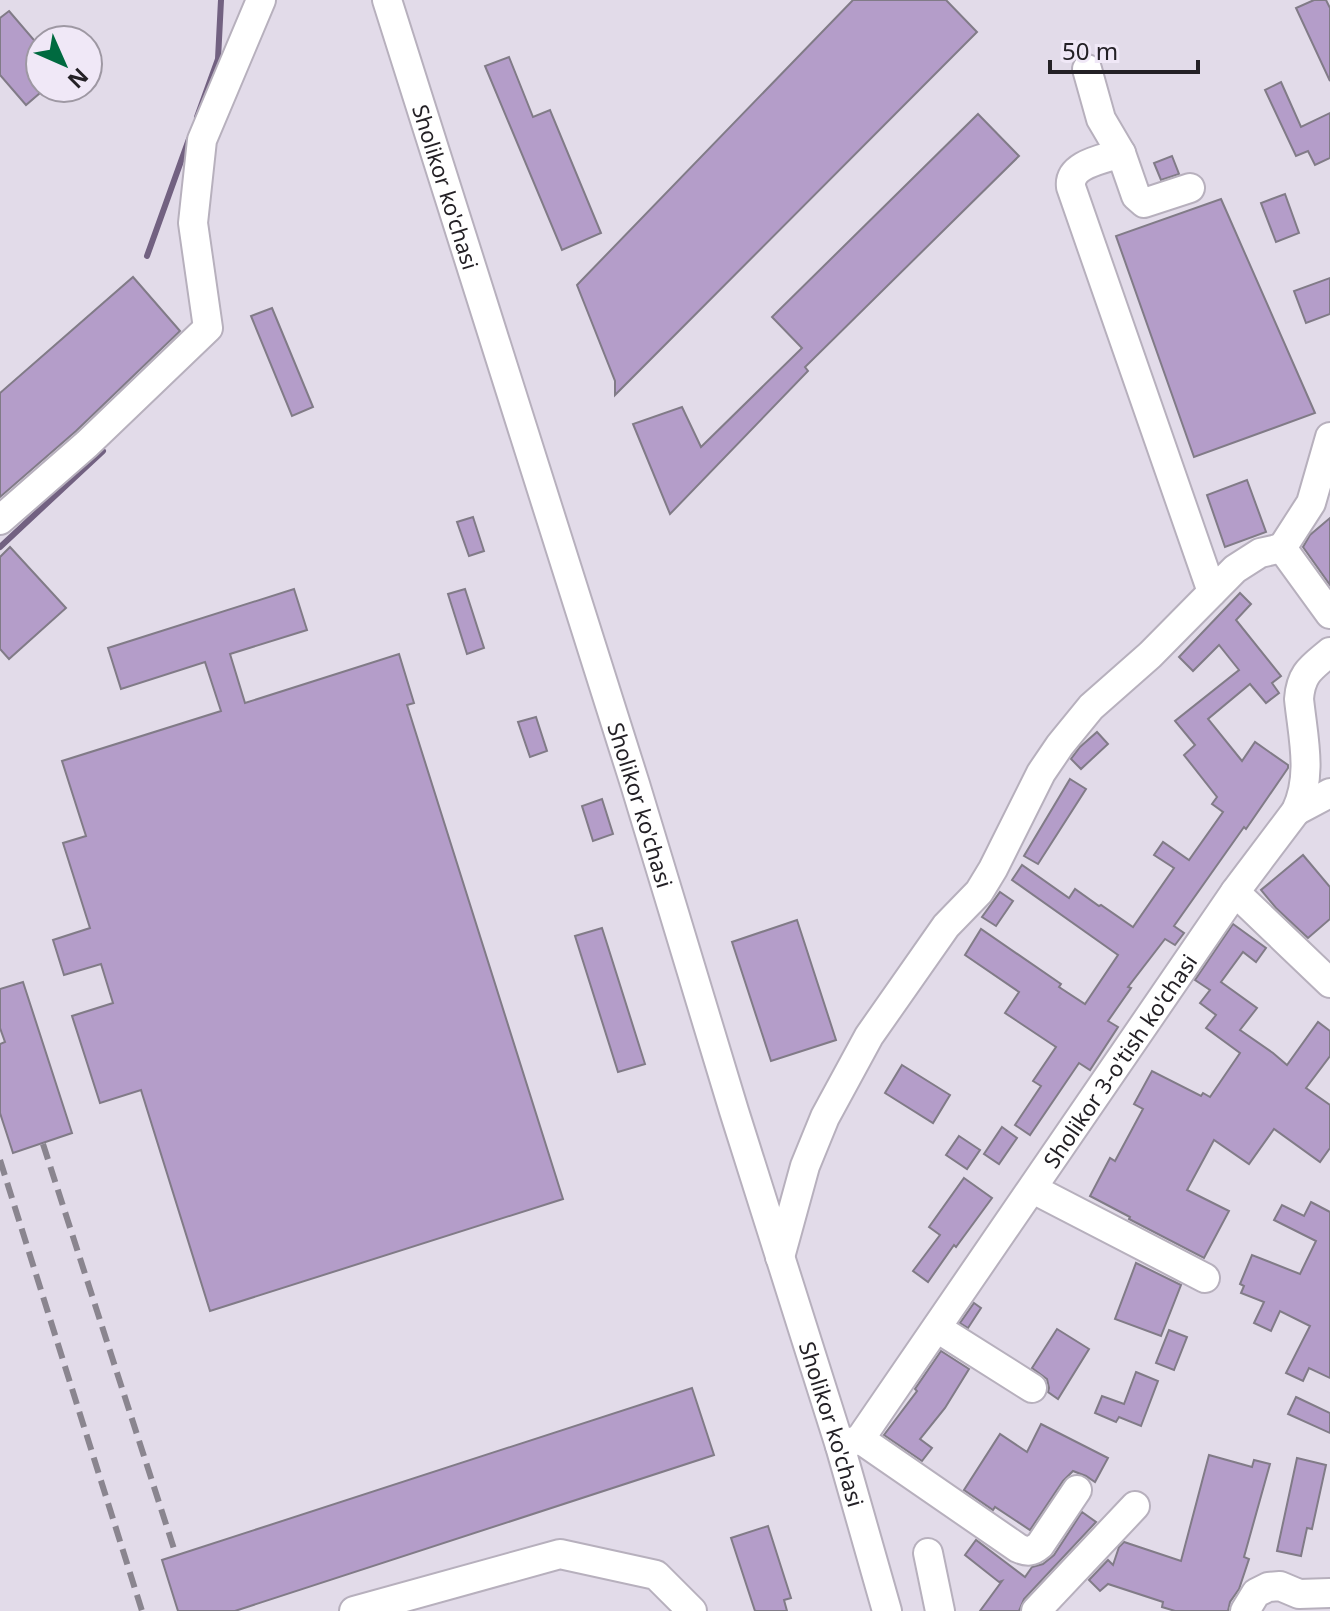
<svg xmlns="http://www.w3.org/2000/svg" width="1330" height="1611" viewBox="0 0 1330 1611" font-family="'Noto Sans',sans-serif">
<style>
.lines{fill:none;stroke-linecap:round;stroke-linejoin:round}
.stream{stroke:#726181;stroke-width:6}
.building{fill:#b49dc9;stroke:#817b87;stroke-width:2}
.minor-casing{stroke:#b7b0bd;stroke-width:32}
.minor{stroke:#fff;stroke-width:28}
.rail{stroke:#8a858f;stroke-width:6;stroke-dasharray:16 8;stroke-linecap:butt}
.labels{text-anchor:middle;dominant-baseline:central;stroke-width:6;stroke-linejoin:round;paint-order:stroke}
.street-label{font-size:22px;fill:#242126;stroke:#f0e8f7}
</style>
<rect width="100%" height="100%" fill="#e2dbe9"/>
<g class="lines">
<g class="stream">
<polyline points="197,117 218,59 221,0"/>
<polyline points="147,256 189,139"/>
<polyline points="0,547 103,451"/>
</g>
</g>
<g class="building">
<polygon points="853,0 946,0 977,32 615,395 615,381 577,285"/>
<polygon points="1314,0 1326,0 1330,8 1330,81 1296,8"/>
<polygon points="9,11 40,47 40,93 26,105 0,75 0,18"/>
<polygon points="509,57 533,117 550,110 601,233 562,250 485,66"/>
<polygon points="1281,82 1301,127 1330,113 1330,158 1315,165 1308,151 1296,156 1265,90"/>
<polygon points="978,114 1019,156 805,367 808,371 670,514 633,424 682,407 701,447 802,348 772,317"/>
<polygon points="1172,156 1179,174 1161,180 1154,163"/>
<polygon points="1285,194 1299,233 1276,242 1261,203"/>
<polygon points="1221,199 1315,413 1194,457 1116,236"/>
<polygon points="133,277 180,331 76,431 0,497 0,393"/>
<polygon points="1330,278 1330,314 1306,323 1294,291"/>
<polygon points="272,308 313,407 292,416 251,316"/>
<polygon points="1247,480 1266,532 1225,547 1207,495"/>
<polygon points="473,517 484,551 469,556 457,522"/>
<polygon points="1330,518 1330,585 1303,547 1310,535"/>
<polygon points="10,547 66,608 9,659 0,649 0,557"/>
<polygon points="294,589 307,630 230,654 245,703 399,654 414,703 407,705 563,1199 210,1311 141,1090 100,1103 72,1016 113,1003 101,964 64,975 53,940 90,928 63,843 86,836 62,761 221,711 205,662 121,689 108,648"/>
<polygon points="465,589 484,648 467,654 448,594"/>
<polygon points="1240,593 1251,604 1236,620 1281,676 1272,683 1279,693 1266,703 1250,684 1208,719 1242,761 1255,742 1288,765 1288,768 1246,829 1244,827 1174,926 1184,933 1175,945 1165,939 1128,987 1131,988 1108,1021 1118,1027 1090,1070 1079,1063 1030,1135 1015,1125 1041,1086 1033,1081 1056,1047 1005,1013 1019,992 965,955 981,929 1061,984 1059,987 1085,1004 1118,955 1012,880 1022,865 1069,898 1075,889 1099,906 1101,905 1133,927 1174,868 1154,855 1163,842 1189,860 1223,812 1212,804 1217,797 1184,755 1195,745 1175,721 1239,670 1219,645 1193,671 1179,657"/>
<polygon points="536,717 547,751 530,757 518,722"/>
<polygon points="1097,732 1108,744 1081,769 1071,759 1080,747"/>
<polygon points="1070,779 1086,789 1038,864 1024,856"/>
<polygon points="602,799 613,834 593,841 582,806"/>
<polygon points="1303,855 1330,887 1330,919 1308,938 1276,908 1261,890"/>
<polygon points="1000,892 1013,901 996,926 982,917"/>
<polygon points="797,920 836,1040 771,1061 732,942"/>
<polygon points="1233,924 1266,948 1256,962 1243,952 1221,982 1257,1008 1240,1030 1273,1053 1287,1065 1318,1022 1330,1031 1330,1056 1306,1088 1330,1105 1330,1148 1320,1162 1274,1129 1249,1164 1214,1140 1187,1190 1229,1211 1204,1258 1129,1219 1130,1217 1090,1196 1110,1158 1115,1161 1143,1109 1134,1104 1152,1071 1201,1096 1203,1093 1210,1097 1240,1053 1206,1028 1216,1015 1200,1003 1210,990 1195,980"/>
<polygon points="602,928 645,1064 618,1072 575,936"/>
<polygon points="23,982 72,1133 13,1153 0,1113 0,1044 5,1042 0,1028 0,989"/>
<polygon points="902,1065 950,1095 933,1123 885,1093"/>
<polygon points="1002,1127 1017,1138 999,1164 984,1154"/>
<polygon points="959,1136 980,1150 967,1169 946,1155"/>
<polygon points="964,1178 992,1198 956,1247 954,1245 928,1282 913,1271 940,1235 929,1227"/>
<polygon points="1311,1202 1330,1212 1330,1378 1309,1368 1303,1381 1286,1373 1310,1326 1280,1311 1271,1331 1254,1323 1264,1302 1241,1293 1244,1286 1240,1284 1252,1255 1300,1274 1316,1241 1274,1220 1282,1205 1304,1216"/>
<polygon points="1136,1263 1181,1285 1161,1336 1115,1319"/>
<polygon points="974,1303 981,1308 968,1328 960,1323"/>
<polygon points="1057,1329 1089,1349 1058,1399 1048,1392 1049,1388 1047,1379 1032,1368"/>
<polygon points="1169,1330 1187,1337 1174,1370 1156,1363"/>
<polygon points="941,1351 969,1369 945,1408 920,1439 932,1448 922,1461 884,1435 917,1391 915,1389"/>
<polygon points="1136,1372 1158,1381 1141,1426 1119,1417 1116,1422 1095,1413 1102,1396 1124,1404"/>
<polygon points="692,1388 714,1455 235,1611 178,1611 162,1560"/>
<polygon points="1296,1397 1330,1413 1330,1433 1288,1414"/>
<polygon points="1041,1424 1108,1458 1095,1482 1086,1476 1073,1471 1063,1481 1030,1530 995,1507 993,1510 964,1490 1000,1434 1027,1452"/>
<polygon points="1209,1455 1252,1467 1254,1460 1270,1464 1244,1557 1249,1559 1239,1589 1230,1602 1228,1611 1175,1611 1162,1607 1163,1602 1108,1584 1100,1591 1089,1580 1108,1560 1113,1565 1119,1547 1124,1542 1181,1561"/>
<polygon points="1297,1458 1326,1465 1312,1529 1307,1528 1301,1556 1277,1551"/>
<polygon points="1082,1512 1096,1522 1024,1599 1019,1611 980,1611 1002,1581 999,1582 965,1555 976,1540 1025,1577 1032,1567 1043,1564 1054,1555"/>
<polygon points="768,1526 791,1598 784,1600 787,1611 755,1611 731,1538"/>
</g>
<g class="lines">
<g class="minor-casing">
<g id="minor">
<path id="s1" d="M 387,0 L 635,784 L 734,1111 L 840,1446 L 887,1611"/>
<polyline points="1087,69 1101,119 1121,153"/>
<path d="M 1190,188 L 1144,203 L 1136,196 L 1121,153 C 1104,159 1068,164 1071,187 L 1212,592"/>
<polyline points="1330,437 1311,503 1282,548 1330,614"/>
<polyline points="0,520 87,444 208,328 193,223 202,140 261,0"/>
<polyline points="1296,811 1330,793"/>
<polyline points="1235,892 1330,983"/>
<polyline points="1033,1189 1205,1278"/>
<polyline points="780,1257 805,1166 825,1117 869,1036 946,926 979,892 993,869 1041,773 1060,745 1091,707 1150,655 1235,569 1260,553 1282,548"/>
<polyline points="937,1328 1032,1388"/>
<path d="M 860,1439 L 1018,1548 C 1027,1552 1032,1552 1040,1545 L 1077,1490"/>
<path id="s2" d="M 840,1446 L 860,1439 L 1235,892 L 1296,811 C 1313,775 1303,738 1299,699 C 1301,673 1311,668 1330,652"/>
<polyline points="928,1553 940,1611"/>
<polyline points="354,1611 560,1554 656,1575 692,1611"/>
<polyline points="1036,1611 1135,1506"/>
<polyline points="1245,1611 1256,1593 1268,1587 1280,1586 1299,1594 1330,1593"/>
</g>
</g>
<use href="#minor" class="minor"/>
<g class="rail">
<polyline points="43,1144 176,1555"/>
<polyline points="0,1160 142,1611"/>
</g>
</g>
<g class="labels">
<g class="street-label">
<text stroke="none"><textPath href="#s1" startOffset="196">Sholikor ko'chasi</textPath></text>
<text stroke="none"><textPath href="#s1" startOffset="844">Sholikor ko'chasi</textPath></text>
<text stroke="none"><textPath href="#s2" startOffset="480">Sholikor 3-o'tish ko'chasi</textPath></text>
<text stroke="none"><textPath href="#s1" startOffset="1492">Sholikor ko'chasi</textPath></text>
</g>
</g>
<g transform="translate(64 64) rotate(135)"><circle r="38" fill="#f0e8f7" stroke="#9e98a3" stroke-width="2"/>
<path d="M0-6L14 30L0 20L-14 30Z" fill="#006a40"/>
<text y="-12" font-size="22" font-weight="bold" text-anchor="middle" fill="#242126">N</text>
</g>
<path d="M1050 60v12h148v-12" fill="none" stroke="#242126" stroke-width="4"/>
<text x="1062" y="60" font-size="24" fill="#242126" stroke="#f0e8f7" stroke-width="6" paint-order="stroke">50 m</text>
</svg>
